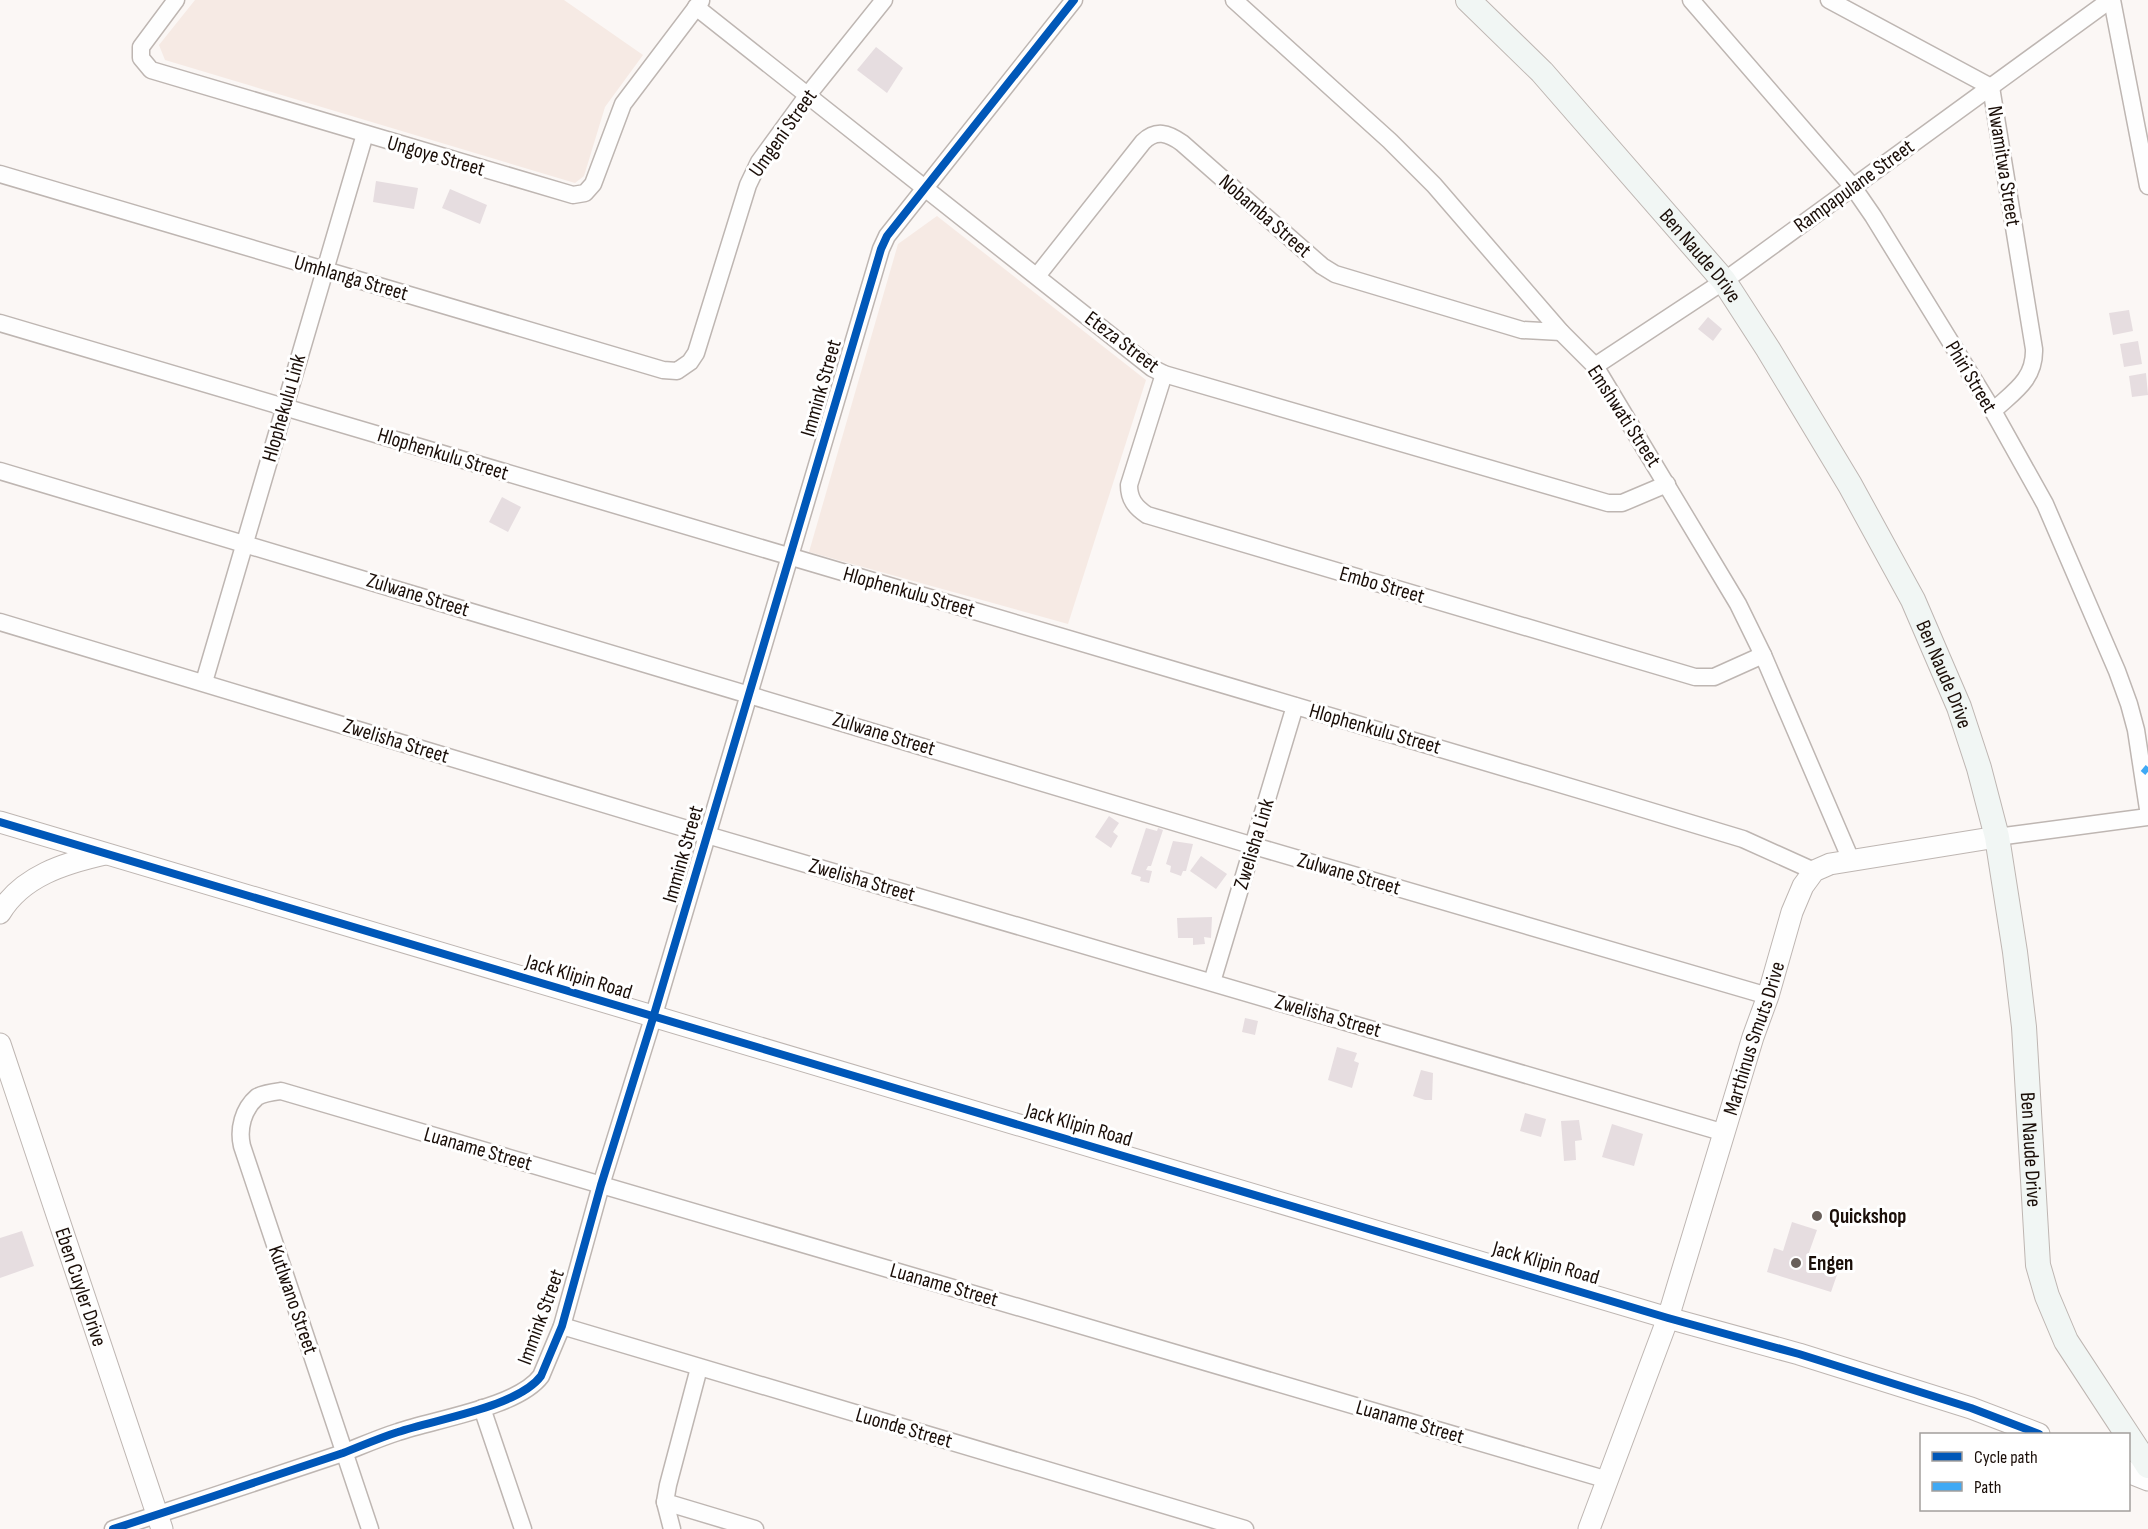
<svg xmlns="http://www.w3.org/2000/svg" width="2148" height="1529" viewBox="0 0 2148 1529" font-family="'Sofia Sans Condensed',sans-serif">
<style>
.built{fill:#f6eae4}
.building{fill:#e6dde0}
.lines{fill:none;stroke-linecap:round;stroke-linejoin:round}
.minor-casing{stroke:#beb6b2;stroke-width:19}
.tertiary-casing{stroke:#beb6b2;stroke-width:23}
.secondary-casing{stroke:#beb6b2;stroke-width:26}
.minor{stroke:#fefefe;stroke-width:16}
.tertiary{stroke:#fefefe;stroke-width:21}
.secondary{stroke:#f1f6f4;stroke-width:24}
.quiet{stroke:#3fa9f5;stroke-width:6;stroke-dasharray:12 6;stroke-linecap:butt}
.cycleway-casing{stroke:#fff;stroke-width:11}
.cycleway{stroke:#0057b8;stroke-width:8}
.poi-dot{fill:#69605b;stroke:#fff;stroke-width:2}
.labels{text-anchor:middle;dominant-baseline:central;stroke-width:6;stroke-linejoin:round;paint-order:stroke}
.street-label{font-size:21px;fill:#1a0e08;stroke:#fff}
.poi-label{font-size:21px;font-weight:bold;fill:#1a0e08;stroke:#fff;text-anchor:start}
</style>
<rect width="100%" height="100%" fill="#fbf7f5"/>
<g class="built">
<polygon points="195,0 564,0 643,55 605,107 584,176 575,183 165,60 159,45"/>
<polygon points="937,216 1146,380 1068,624 809,552 898,244"/>
</g>
<g class="building">
<polygon points="876,47 903,68 887,93 857,70"/>
<polygon points="376,181 418,188 414,209 373,202"/>
<polygon points="450,189 487,205 480,224 442,208"/>
<polygon points="2129,310 2133,331 2113,335 2109,313"/>
<polygon points="1708,317 1722,329 1713,341 1698,329"/>
<polygon points="2138,341 2142,364 2124,367 2120,344"/>
<polygon points="2146,373 2148,395 2132,397 2129,376"/>
<polygon points="502,497 521,507 508,532 489,522"/>
<polygon points="1109,816 1119,823 1113,832 1118,836 1111,848 1095,837"/>
<polygon points="1146,828 1157,831 1158,828 1163,830 1151,866 1148,866 1146,870 1152,871 1149,883 1140,881 1141,877 1131,874"/>
<polygon points="1173,841 1193,844 1186,871 1183,871 1181,876 1170,872 1171,866 1166,864"/>
<polygon points="1201,856 1227,874 1216,889 1190,871"/>
<polygon points="1212,917 1211,938 1204,937 1205,944 1193,945 1193,938 1178,938 1177,918"/>
<polygon points="1245,1018 1258,1021 1255,1035 1242,1032"/>
<polygon points="1337,1047 1357,1053 1354,1061 1359,1063 1352,1088 1328,1080"/>
<polygon points="1421,1070 1433,1073 1432,1100 1425,1100 1413,1096"/>
<polygon points="1525,1113 1546,1119 1541,1137 1520,1131"/>
<polygon points="1579,1120 1582,1140 1575,1141 1576,1160 1564,1161 1561,1121"/>
<polygon points="1612,1124 1643,1134 1634,1166 1602,1157"/>
<polygon points="1792,1222 1817,1230 1807,1258 1839,1269 1831,1292 1767,1272 1774,1248 1783,1251"/>
<polygon points="22,1231 34,1266 0,1278 0,1238"/>
</g>
<g class="lines">
<g class="minor-casing">
<g id="minor">
<polyline points="176,0 141,47 141,58 151,70 573,195 585,193 593,184 623,104 701,1"/>
<polyline points="1234,0 1390,141 1434,185 1561,332 1595,366 1738,604 1763,655 1851,860"/>
<polyline points="1691,0 1853,187 1873,216 1993,411 2045,504 2117,671 2129,704 2136,730 2148,809"/>
<path d="M 1829,0 L 1991,87 L 2034,349 C 2035,380 2013,392 1993,411"/>
<polyline points="2112,0 2148,186"/>
<polyline points="696,7 1152,368 1164,374 1608,503 1622,503 1667,484"/>
<polyline points="0,174 663,370 677,371 690,362 696,353 748,185 759,162 807,96 884,0"/>
<path d="M 1037,276 L 1143,142 C 1156,129 1168,133 1182,143 L 1322,266 L 1335,274 L 1522,330 L 1561,332"/>
<polyline points="0,323 1607,798 1743,839 1814,871"/>
<polyline points="1595,366 1724,281 2110,0"/>
<path d="M 1164,374 L 1129,485 C 1129,499 1135,507 1147,515 L 1695,677 L 1714,677 L 1763,655"/>
<polyline points="0,471 1254,846 1768,996"/>
<polyline points="0,622 707,835 1725,1133"/>
<polyline points="204,682 365,134"/>
<polyline points="1997,837 2148,817"/>
<polyline points="1212,982 1295,706"/>
<polyline points="562,1326 1245,1529"/>
<polyline points="482,1408 523,1529"/>
<polyline points="665,1502 755,1529"/>
<path d="M 113,1529 C 190,1504 266,1479 343,1453 C 361,1446 379,1438 398,1432 C 436,1419 518,1407 541,1376 L 562,1326 L 601,1185 L 653,1018 L 881,249 L 887,236 L 1074,0"/>
<path d="M 370,1529 L 242,1146 C 238,1129 243,1109 257,1097 C 264,1093 273,1092 281,1091 L 1608,1480"/>
<polyline points="672,1529 665,1502 668,1485 699,1368"/>
</g>
</g>
<g class="tertiary-casing">
<g id="tertiary">
<polyline points="0,822 1668,1318 1799,1354 1971,1408 2039,1434"/>
<path d="M 0,913 C 22,876 65,863 105,854"/>
<path id="s1" d="M 0,1044 L 162,1529"/>
<polyline points="2128,1472 2148,1480"/>
<path id="s2" d="M 1589,1529 L 1668,1318 L 1753,1037 L 1768,996 L 1792,912 L 1803,886 L 1814,871 L 1830,864 L 1997,837"/>
</g>
</g>
<g class="secondary-casing">
<g id="secondary">
<path id="s3" d="M 1468,0 L 1542,72 L 1724,281 L 1768,349 L 1850,485 L 1913,600 L 1959,707 L 1979,768 L 1997,837 L 2015,952 L 2024,1027 L 2038,1265 L 2047,1296 L 2066,1341 L 2148,1466"/>
</g>
</g>
<use href="#minor" class="minor"/>
<use href="#tertiary" class="tertiary"/>
<use href="#secondary" class="secondary"/>
<polyline class="quiet" points="2143,773 2148,767"/>
<g class="cycleway-casing">
<g id="cycleway">
<polyline points="0,822 1668,1318 1799,1354 1971,1408 2039,1434"/>
<path d="M 113,1529 C 190,1504 266,1479 343,1453 C 361,1446 379,1438 398,1432 C 436,1419 518,1407 541,1376 L 562,1326 L 601,1185 L 653,1018 L 881,249 L 887,236 L 1074,0"/>
</g>
</g>
<use href="#cycleway" class="cycleway"/>
</g>
<g class="poi-dot">
<circle cx="1817" cy="1216" r="6"/>
<circle cx="1796" cy="1263" r="6"/>
</g>
<g class="labels">
<g class="street-label">
<text transform="translate(783 133) rotate(-55)">Umgeni Street</text>
<text transform="translate(436 156) rotate(16)">Ungoye Street</text>
<text transform="translate(2004 166) rotate(81)">Nwamitwa Street</text>
<text transform="translate(1854 186) rotate(-36)">Rampapulane Street</text>
<text transform="translate(1265 216) rotate(41)">Nobamba Street</text>
<text stroke="none"><textPath href="#s3" startOffset="346">Ben Naude Drive</textPath></text>
<text transform="translate(351 278) rotate(16)">Umhlanga Street</text>
<text transform="translate(1122 342) rotate(37)">Eteza Street</text>
<text transform="translate(1971 377) rotate(59)">Phiri Street</text>
<text transform="translate(821 388) rotate(-74)">Immink Street</text>
<text transform="translate(284 408) rotate(-74)">Hlophekulu Link</text>
<text transform="translate(1624 416) rotate(57)">Emshwati Street</text>
<text transform="translate(443 454) rotate(17)">Hlophenkulu Street</text>
<text transform="translate(1382 585) rotate(16)">Embo Street</text>
<text transform="translate(909 592) rotate(16)">Hlophenkulu Street</text>
<text transform="translate(418 595) rotate(17)">Zulwane Street</text>
<text stroke="none"><textPath href="#s3" startOffset="832">Ben Naude Drive</textPath></text>
<text transform="translate(1375 729) rotate(16)">Hlophenkulu Street</text>
<text transform="translate(884 734) rotate(17)">Zulwane Street</text>
<text transform="translate(396 741) rotate(17)">Zwelisha Street</text>
<text transform="translate(1254 844) rotate(-73)">Zwelisha Link</text>
<text transform="translate(683 854) rotate(-74)">Immink Street</text>
<text transform="translate(1349 874) rotate(16)">Zulwane Street</text>
<text transform="translate(862 880) rotate(16)">Zwelisha Street</text>
<text transform="translate(579 977) rotate(17)">Jack Klipin Road</text>
<text transform="translate(1328 1016) rotate(16)">Zwelisha Street</text>
<text stroke="none"><textPath href="#s2" startOffset="518">Marthinus Smuts Drive</textPath></text>
<text transform="translate(1079 1125) rotate(16)">Jack Klipin Road</text>
<text transform="translate(478 1149) rotate(16)">Luaname Street</text>
<text stroke="none"><textPath href="#s3" startOffset="1318">Ben Naude Drive</textPath></text>
<text transform="translate(1546 1263) rotate(16)">Jack Klipin Road</text>
<text transform="translate(944 1285) rotate(16)">Luaname Street</text>
<text stroke="none"><textPath href="#s1" startOffset="256">Eben Cuyler Drive</textPath></text>
<text transform="translate(293 1300) rotate(71)">Kutlwano Street</text>
<text transform="translate(541 1317) rotate(-70)">Immink Street</text>
<text transform="translate(1410 1422) rotate(16)">Luaname Street</text>
<text transform="translate(904 1428) rotate(16)">Luonde Street</text>
</g>
<g class="poi-label">
<text x="1829" y="1216">Quickshop</text>
<text x="1808" y="1263">Engen</text>
</g>
</g>
<rect x="1920" y="1433" width="210" height="78" fill="#ffffff" stroke="#a39f9c" stroke-width="1.5"/>
<rect x="1932" y="1452" width="30" height="9" fill="#0057b8" stroke="#a39f9c" stroke-width="1.5"/>
<text x="1974" y="1463" font-size="18" fill="#1a0e08">Cycle path</text>
<rect x="1932" y="1482" width="30" height="9" fill="#3fa9f5" stroke="#a39f9c" stroke-width="1.5"/>
<text x="1974" y="1493" font-size="18" fill="#1a0e08">Path</text>
</svg>
